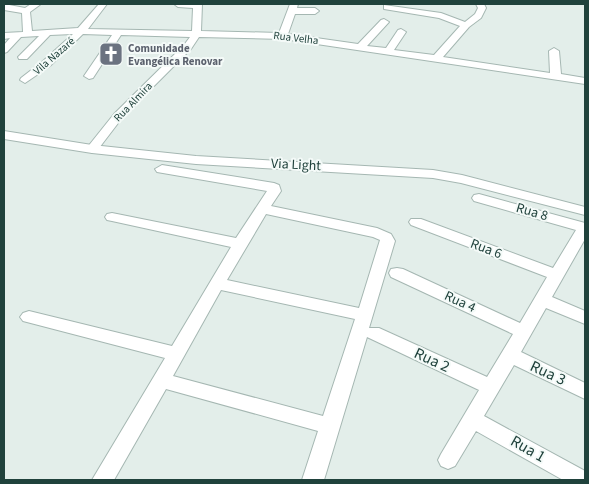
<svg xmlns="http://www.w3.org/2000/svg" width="589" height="484" viewBox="0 0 589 484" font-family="'Source Sans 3',sans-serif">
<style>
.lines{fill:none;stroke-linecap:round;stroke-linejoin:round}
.minor-casing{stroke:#a5b7b2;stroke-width:2}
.tertiary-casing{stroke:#a5b7b2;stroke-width:2}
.minor{fill:#fff;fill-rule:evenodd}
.tertiary{fill:#fff;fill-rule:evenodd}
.labels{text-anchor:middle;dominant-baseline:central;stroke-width:4;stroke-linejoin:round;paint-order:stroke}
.far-street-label{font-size:11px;fill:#20423c;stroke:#f4faf8}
.far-worship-label{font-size:11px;font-weight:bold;fill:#5b616d;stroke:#f4faf8;text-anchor:start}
.street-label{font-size:14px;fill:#20423c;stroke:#f4faf8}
.near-street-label{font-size:16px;fill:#20423c;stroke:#f4faf8}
</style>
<rect width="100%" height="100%" fill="#e3eeea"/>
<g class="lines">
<g class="minor-casing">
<g id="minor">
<polygon points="4,4 25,8 31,4 41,4 30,12 32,31 78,28 99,4 107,4 88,29 192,31 193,8 178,7 174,4 202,4 201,31 279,33 290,4 298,4 297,8 315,8 319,11 315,14 295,14 288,34 358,44 381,20 384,19 389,22 367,46 386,48 398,30 401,29 406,32 394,50 434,55 460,26 439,18 384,9 384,5 441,13 465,22 475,14 478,8 476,4 484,4 486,8 481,18 469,27 443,57 550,73 549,51 554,48 559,51 561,74 585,78 585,84 283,39 199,37 191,49 122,118 96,152 92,153 86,149 114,114 184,45 190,37 121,35 93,78 89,79 84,76 112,35 83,34 50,66 25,83 20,80 21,78 43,61 73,34 50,35 27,59 19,59 18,57 39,36 21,37 7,52 4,53 4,45 10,38 4,39 4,33 23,32 22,13 4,10"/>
<path d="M 162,165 L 274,183 L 279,185 L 281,191 L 271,206 L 377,228 L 391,234 L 395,241 L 369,328 L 379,328 L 487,377 L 513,334 L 391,277 L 389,273 L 391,269 L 397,268 L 403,269 L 520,323 L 547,277 L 411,225 L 409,222 L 411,219 L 421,219 L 553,268 L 576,230 L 474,201 L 472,198 L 474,195 L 479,194 L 585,223 L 585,239 L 552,297 L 585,311 L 585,324 L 546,308 L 521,352 L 585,383 L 585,399 L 514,365 L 484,416 L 585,471 L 585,480 L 563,480 L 476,431 L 455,466 L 448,469 L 441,466 L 438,460 L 441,454 L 479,390 L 367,337 L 324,480 L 302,480 L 318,431 L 166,389 L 114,480 L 92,480 L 165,358 L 23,321 L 20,317 L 23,313 L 29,311 L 172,346 L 231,247 L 112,221 L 107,220 L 105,217 L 107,214 L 112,213 L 236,238 L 267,191 L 157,172 L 155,169 ZM 266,214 L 373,237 L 380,240 L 359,308 L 227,280 ZM 221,290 L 355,319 L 323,416 L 173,376 Z"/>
</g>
</g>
<g class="tertiary-casing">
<polygon id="tertiary" points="4,131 92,145 196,156 433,170 462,175 585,207 585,215 461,183 433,178 196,164 92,153 4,139"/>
</g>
<use href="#minor" class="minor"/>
<use href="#tertiary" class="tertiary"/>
</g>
<defs>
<g id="church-square" transform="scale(1.25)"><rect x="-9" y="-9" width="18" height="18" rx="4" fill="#6b7280" stroke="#f4faf8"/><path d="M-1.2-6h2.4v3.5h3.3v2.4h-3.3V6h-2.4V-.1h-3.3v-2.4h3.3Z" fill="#fff"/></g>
</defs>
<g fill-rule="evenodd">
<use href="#church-square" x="111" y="54"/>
</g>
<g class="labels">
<g class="far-street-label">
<text transform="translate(296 38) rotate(7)">Rua Velha</text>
<text transform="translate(54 56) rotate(-41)">Vila Nazaré</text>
<text transform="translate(133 102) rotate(-46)">Rua Almira</text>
</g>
<g class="far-worship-label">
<text x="128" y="48">Comunidade<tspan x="128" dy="13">Evangélica Renovar</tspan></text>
</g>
<g class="street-label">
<text transform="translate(296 165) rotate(3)">Via Light</text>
<text transform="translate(532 212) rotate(16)">Rua 8</text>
<text transform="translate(486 249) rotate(21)">Rua 6</text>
<text transform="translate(460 302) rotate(25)">Rua 4</text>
</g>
<g class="near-street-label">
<text transform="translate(432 360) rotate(25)">Rua 2</text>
<text transform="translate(548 373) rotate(25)">Rua 3</text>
<text transform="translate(528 449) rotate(30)">Rua 1</text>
</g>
</g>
<rect width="589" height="484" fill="none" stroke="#20423c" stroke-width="10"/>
</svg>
